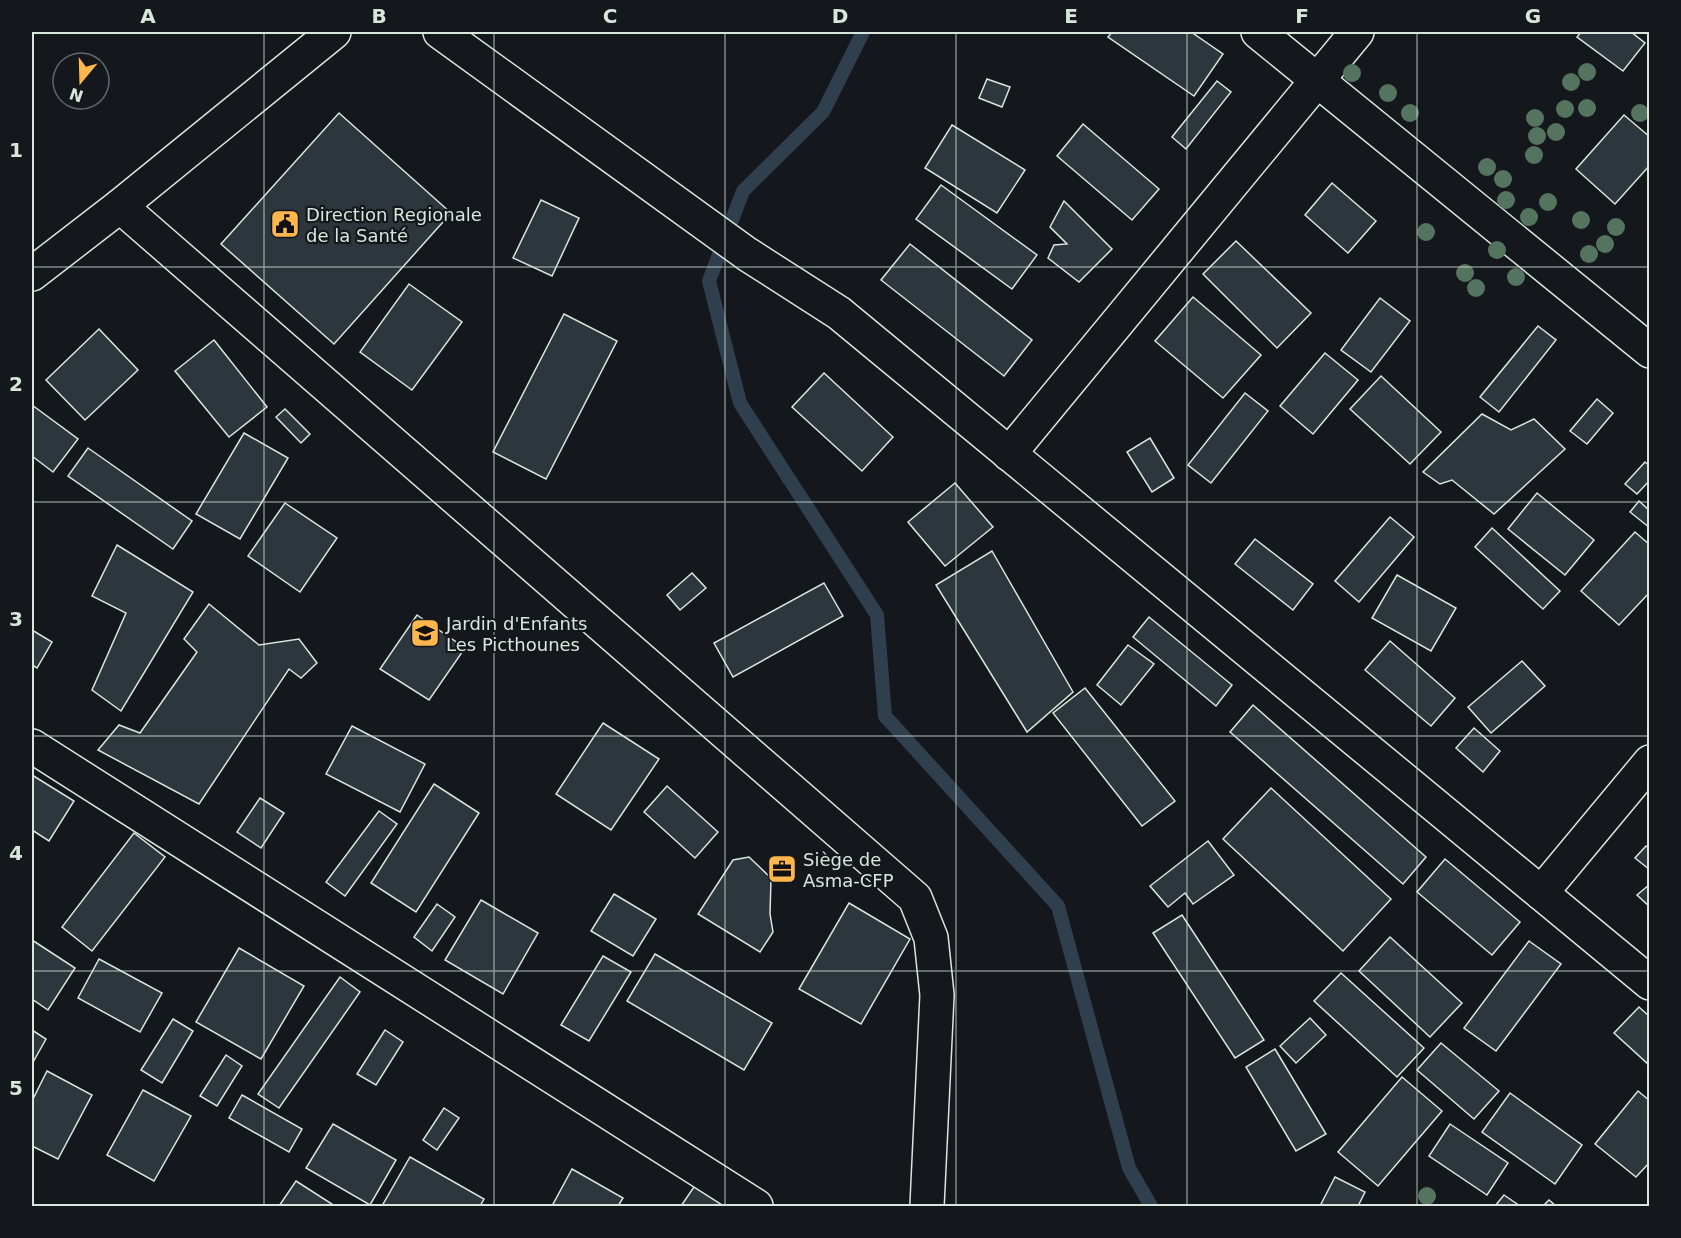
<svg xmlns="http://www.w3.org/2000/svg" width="1681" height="1238" viewBox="0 0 1681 1238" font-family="'DejaVu Sans',sans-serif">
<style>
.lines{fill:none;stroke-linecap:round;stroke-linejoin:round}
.stream{stroke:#2f3f4d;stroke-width:14}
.building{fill:#2c363c;stroke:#d8e6dc;stroke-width:1.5}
.minor-casing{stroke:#d8e6dc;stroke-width:36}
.tertiary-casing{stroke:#d8e6dc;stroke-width:36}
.minor{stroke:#14181c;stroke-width:33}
.tertiary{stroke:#14181c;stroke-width:33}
.tree{fill:#55745f}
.grid{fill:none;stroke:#d8e6dc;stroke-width:1.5;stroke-opacity:0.55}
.labels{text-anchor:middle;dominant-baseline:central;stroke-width:4.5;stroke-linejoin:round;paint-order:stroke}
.poi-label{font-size:18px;fill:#d8e6dc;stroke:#14181c;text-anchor:start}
.neatline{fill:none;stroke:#d8e6dc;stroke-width:2}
.grid-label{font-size:20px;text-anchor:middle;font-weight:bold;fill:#d8e6dc}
</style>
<rect width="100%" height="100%" fill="#14181c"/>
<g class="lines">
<polyline class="stream" points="863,32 823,112 743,191 709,281 740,403 877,615 885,716 1058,906 1129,1168 1151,1206"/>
</g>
<g class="building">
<polygon points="1112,32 1191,32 1223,54 1194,96 1108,37"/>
<polygon points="1581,32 1631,32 1645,43 1623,71 1577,37"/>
<polygon points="987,79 1010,87 1002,107 979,98"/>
<polygon points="1217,81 1231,92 1186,149 1172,137"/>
<polygon points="339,113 451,213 334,344 221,244"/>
<polygon points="1624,115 1650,137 1650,165 1615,204 1576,169"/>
<polygon points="1083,124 1159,189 1132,220 1057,156"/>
<polygon points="952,125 1025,170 997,213 925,168"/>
<polygon points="1332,183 1376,221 1348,253 1305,215"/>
<polygon points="941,185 1037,255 1012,289 916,219"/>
<polygon points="541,200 579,218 552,276 513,258"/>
<polygon points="1064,201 1112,249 1079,282 1048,258 1054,245 1067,244 1050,227"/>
<polygon points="1236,241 1311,313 1277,348 1203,274"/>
<polygon points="910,244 1032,340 1004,376 881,280"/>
<polygon points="409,284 462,322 412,390 360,352"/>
<polygon points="1193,297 1261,355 1223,398 1155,341"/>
<polygon points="1380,298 1410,321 1371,372 1341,350"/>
<polygon points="564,314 617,341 546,479 493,452"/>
<polygon points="1538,326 1556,340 1499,412 1480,397"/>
<polygon points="99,329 138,370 85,420 46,380"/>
<polygon points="214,340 267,407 229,437 175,371"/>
<polygon points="1325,353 1358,380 1313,434 1280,406"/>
<polygon points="824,373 893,437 862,471 792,407"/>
<polygon points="1381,376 1441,432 1410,464 1350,409"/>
<polygon points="1245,393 1268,411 1211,483 1188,465"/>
<polygon points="1597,399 1613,413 1587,444 1570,431"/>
<polygon points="32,405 78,439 53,472 32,456"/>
<polygon points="285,409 310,434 301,443 276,417"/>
<polygon points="1482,414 1511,430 1534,419 1565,449 1494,514 1452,480 1440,484 1423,472"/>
<polygon points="244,433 288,458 240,539 196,514"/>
<polygon points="1150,438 1174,478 1152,492 1127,452"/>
<polygon points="88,448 192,521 173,549 68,476"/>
<polygon points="1645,462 1650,466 1650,480 1637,494 1625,484"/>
<polygon points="955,483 993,527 945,566 908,522"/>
<polygon points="1537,493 1594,540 1565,575 1508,529"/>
<polygon points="1639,501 1650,511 1650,528 1630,512"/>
<polygon points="285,503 337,538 300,592 248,556"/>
<polygon points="1390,517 1414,537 1359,602 1335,581"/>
<polygon points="1492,528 1560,591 1543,609 1475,547"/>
<polygon points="1635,532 1650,545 1650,592 1619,625 1581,591"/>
<polygon points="1255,539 1313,584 1293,610 1235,564"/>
<polygon points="117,545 193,592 121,711 92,690 126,613 92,596"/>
<polygon points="992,551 1073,692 1027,732 936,585"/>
<polygon points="692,573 706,588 680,610 667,595"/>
<polygon points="1397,575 1456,608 1431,651 1372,618"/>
<polygon points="824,583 843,616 733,677 714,643"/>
<polygon points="209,604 259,645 299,639 317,663 301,678 289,669 199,804 98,750 119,725 140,733 197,652 184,639"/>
<polygon points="417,615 465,648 429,700 380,669"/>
<polygon points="1149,617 1232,685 1216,706 1133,637"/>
<polygon points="32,630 52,642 37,668 32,665"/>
<polygon points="1390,641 1455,698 1431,726 1365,670"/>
<polygon points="1128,645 1154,664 1121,705 1097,685"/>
<polygon points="1522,661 1545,686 1491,733 1468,707"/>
<polygon points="1085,688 1175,801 1142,826 1053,713"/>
<polygon points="1253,705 1426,857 1403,884 1230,732"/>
<polygon points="603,723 659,759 611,830 556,794"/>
<polygon points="352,726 425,764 400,812 326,774"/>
<polygon points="1474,728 1500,751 1483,772 1456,748"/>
<polygon points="32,775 74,801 49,841 32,830"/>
<polygon points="434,784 479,813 416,912 371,883"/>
<polygon points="667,786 718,832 695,858 644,812"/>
<polygon points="1271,788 1391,899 1343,951 1223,839"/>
<polygon points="260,798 284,813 261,848 237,832"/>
<polygon points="379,811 397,824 345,896 326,882"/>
<polygon points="134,833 165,857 92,951 62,927"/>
<polygon points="1208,841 1234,875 1193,904 1185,893 1168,907 1150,886"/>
<polygon points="1646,846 1650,849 1650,870 1635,858"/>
<polygon points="749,857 771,878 770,914 773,932 760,952 698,914 733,860"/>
<polygon points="1445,859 1520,922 1492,955 1417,892"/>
<polygon points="1650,884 1650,907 1637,895"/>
<polygon points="614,894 656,919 633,956 591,931"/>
<polygon points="481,900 538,933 503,994 445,960"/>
<polygon points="849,903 910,939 861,1024 799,989"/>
<polygon points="437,904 455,917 432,951 414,937"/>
<polygon points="1182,915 1264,1040 1235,1058 1153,933"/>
<polygon points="1390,937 1462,1003 1430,1037 1359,971"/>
<polygon points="32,940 75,968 48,1010 32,999"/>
<polygon points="1529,941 1561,964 1496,1051 1464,1028"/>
<polygon points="239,948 304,986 261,1059 196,1022"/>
<polygon points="655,954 772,1023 744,1070 627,1001"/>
<polygon points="603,956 631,972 589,1041 561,1025"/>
<polygon points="99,959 162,993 140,1032 78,998"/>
<polygon points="1341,973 1424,1048 1397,1077 1314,1001"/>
<polygon points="340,977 360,992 279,1108 258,1094"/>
<polygon points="1639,1007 1650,1017 1648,1064 1614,1033"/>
<polygon points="1310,1018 1326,1035 1296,1063 1280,1046"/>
<polygon points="173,1019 193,1031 162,1083 141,1070"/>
<polygon points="32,1030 46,1039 32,1064"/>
<polygon points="385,1030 403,1042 376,1085 357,1074"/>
<polygon points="1441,1043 1499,1091 1474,1119 1417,1070"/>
<polygon points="1275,1049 1326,1134 1296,1151 1246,1067"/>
<polygon points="226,1055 242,1066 217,1106 200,1096"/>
<polygon points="47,1071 92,1095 58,1159 32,1146 32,1101"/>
<polygon points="1402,1077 1442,1111 1378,1186 1338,1152"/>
<polygon points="143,1090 191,1116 154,1181 107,1155"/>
<polygon points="1638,1091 1650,1101 1650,1162 1636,1177 1595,1144"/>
<polygon points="1510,1093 1582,1145 1555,1184 1482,1132"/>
<polygon points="242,1095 302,1129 289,1152 229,1118"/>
<polygon points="444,1108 459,1118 437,1150 423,1140"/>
<polygon points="333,1124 396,1160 370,1205 306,1168"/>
<polygon points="1450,1124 1508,1163 1487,1195 1429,1156"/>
<polygon points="410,1157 484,1199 480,1206 382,1206"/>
<polygon points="572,1169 623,1198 618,1206 552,1206"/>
<polygon points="1335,1177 1365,1192 1358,1206 1320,1206"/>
<polygon points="296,1181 335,1206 279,1206"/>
<polygon points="696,1184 725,1203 722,1206 681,1206"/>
<polygon points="1504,1195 1520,1206 1495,1206"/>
<polygon points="1549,1200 1556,1206 1543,1206"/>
</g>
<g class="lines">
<g class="minor-casing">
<g id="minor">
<polyline points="440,32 747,254 839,313 1650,983"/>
<polyline points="120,206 915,898 931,938 937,995 927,1206"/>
<polyline points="1009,454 1357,32"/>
<polyline points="32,746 756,1206"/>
<polyline points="1541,893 1650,762"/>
</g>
</g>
<g class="tertiary-casing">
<g id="tertiary">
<polyline points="1258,32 1650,351"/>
<polyline points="32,274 120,206 334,32"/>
</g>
</g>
<use href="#minor" class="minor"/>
<use href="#tertiary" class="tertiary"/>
</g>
<g class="tree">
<circle cx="1587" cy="72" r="9"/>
<circle cx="1352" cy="73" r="9"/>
<circle cx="1571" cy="82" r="9"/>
<circle cx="1388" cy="93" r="9"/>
<circle cx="1587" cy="108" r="9"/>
<circle cx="1565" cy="109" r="9"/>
<circle cx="1410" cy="113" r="9"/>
<circle cx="1640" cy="113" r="9"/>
<circle cx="1535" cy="118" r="9"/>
<circle cx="1556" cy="132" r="9"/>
<circle cx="1537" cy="136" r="9"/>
<circle cx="1534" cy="155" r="9"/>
<circle cx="1487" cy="167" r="9"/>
<circle cx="1503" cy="179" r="9"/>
<circle cx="1506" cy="200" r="9"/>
<circle cx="1548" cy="202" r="9"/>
<circle cx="1529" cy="217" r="9"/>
<circle cx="1581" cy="220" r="9"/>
<circle cx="1616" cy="227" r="9"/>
<circle cx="1426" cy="232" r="9"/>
<circle cx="1605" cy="244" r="9"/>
<circle cx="1497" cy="250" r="9"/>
<circle cx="1589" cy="254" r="9"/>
<circle cx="1465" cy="273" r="9"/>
<circle cx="1516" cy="277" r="9"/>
<circle cx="1476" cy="288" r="9"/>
<circle cx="1427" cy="1196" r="9"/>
</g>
<path class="grid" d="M 264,32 L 264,1206M 494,32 L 494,1206M 725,32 L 725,1206M 956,32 L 956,1206M 1187,32 L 1187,1206M 1417,32 L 1417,1206M 32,267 L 1650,267M 32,502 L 1650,502M 32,736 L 1650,736M 32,971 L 1650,971"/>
<defs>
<g id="civic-square" transform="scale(1.5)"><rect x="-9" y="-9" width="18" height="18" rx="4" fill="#ffb74d" stroke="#14181c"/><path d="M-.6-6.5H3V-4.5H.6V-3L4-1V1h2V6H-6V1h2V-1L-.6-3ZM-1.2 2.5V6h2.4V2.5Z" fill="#111"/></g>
<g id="school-square" transform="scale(1.5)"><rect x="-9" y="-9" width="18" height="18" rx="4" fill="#ffb74d" stroke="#14181c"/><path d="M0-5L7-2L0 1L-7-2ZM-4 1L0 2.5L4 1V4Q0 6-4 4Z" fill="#111"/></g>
<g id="office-square" transform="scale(1.5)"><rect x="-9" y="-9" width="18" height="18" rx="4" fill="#ffb74d" stroke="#14181c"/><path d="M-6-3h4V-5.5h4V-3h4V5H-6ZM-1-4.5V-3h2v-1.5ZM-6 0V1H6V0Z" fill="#111"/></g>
</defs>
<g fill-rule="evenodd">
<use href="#civic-square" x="285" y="224"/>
<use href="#school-square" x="425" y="633"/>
<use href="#office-square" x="782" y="869"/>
</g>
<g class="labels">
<g class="poi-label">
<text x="306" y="214">Direction Regionale<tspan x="306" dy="21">de la Santé</tspan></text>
<text x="446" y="623">Jardin d'Enfants<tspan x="446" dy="21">Les Picthounes</tspan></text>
<text x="803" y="859">Siège de<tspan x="803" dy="21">Asma-CFP</tspan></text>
</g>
</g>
<rect width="1681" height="1238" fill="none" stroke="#14181c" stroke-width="66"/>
<g transform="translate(81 81) rotate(199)"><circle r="28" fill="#14181c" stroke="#626a69" stroke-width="1.5"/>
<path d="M0-4.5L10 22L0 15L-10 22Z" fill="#ffb74d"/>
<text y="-9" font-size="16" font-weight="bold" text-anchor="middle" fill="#d8e6dc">N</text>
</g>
<rect x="33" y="33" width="1615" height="1172" class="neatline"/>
<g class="grid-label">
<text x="148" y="23">A</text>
<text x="379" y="23">B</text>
<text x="610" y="23">C</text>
<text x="840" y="23">D</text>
<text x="1071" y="23">E</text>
<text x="1302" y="23">F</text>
<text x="1533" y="23">G</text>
<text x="16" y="157">1</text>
<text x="16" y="391">2</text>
<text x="16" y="626">3</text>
<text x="16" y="860">4</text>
<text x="16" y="1095">5</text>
</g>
</svg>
